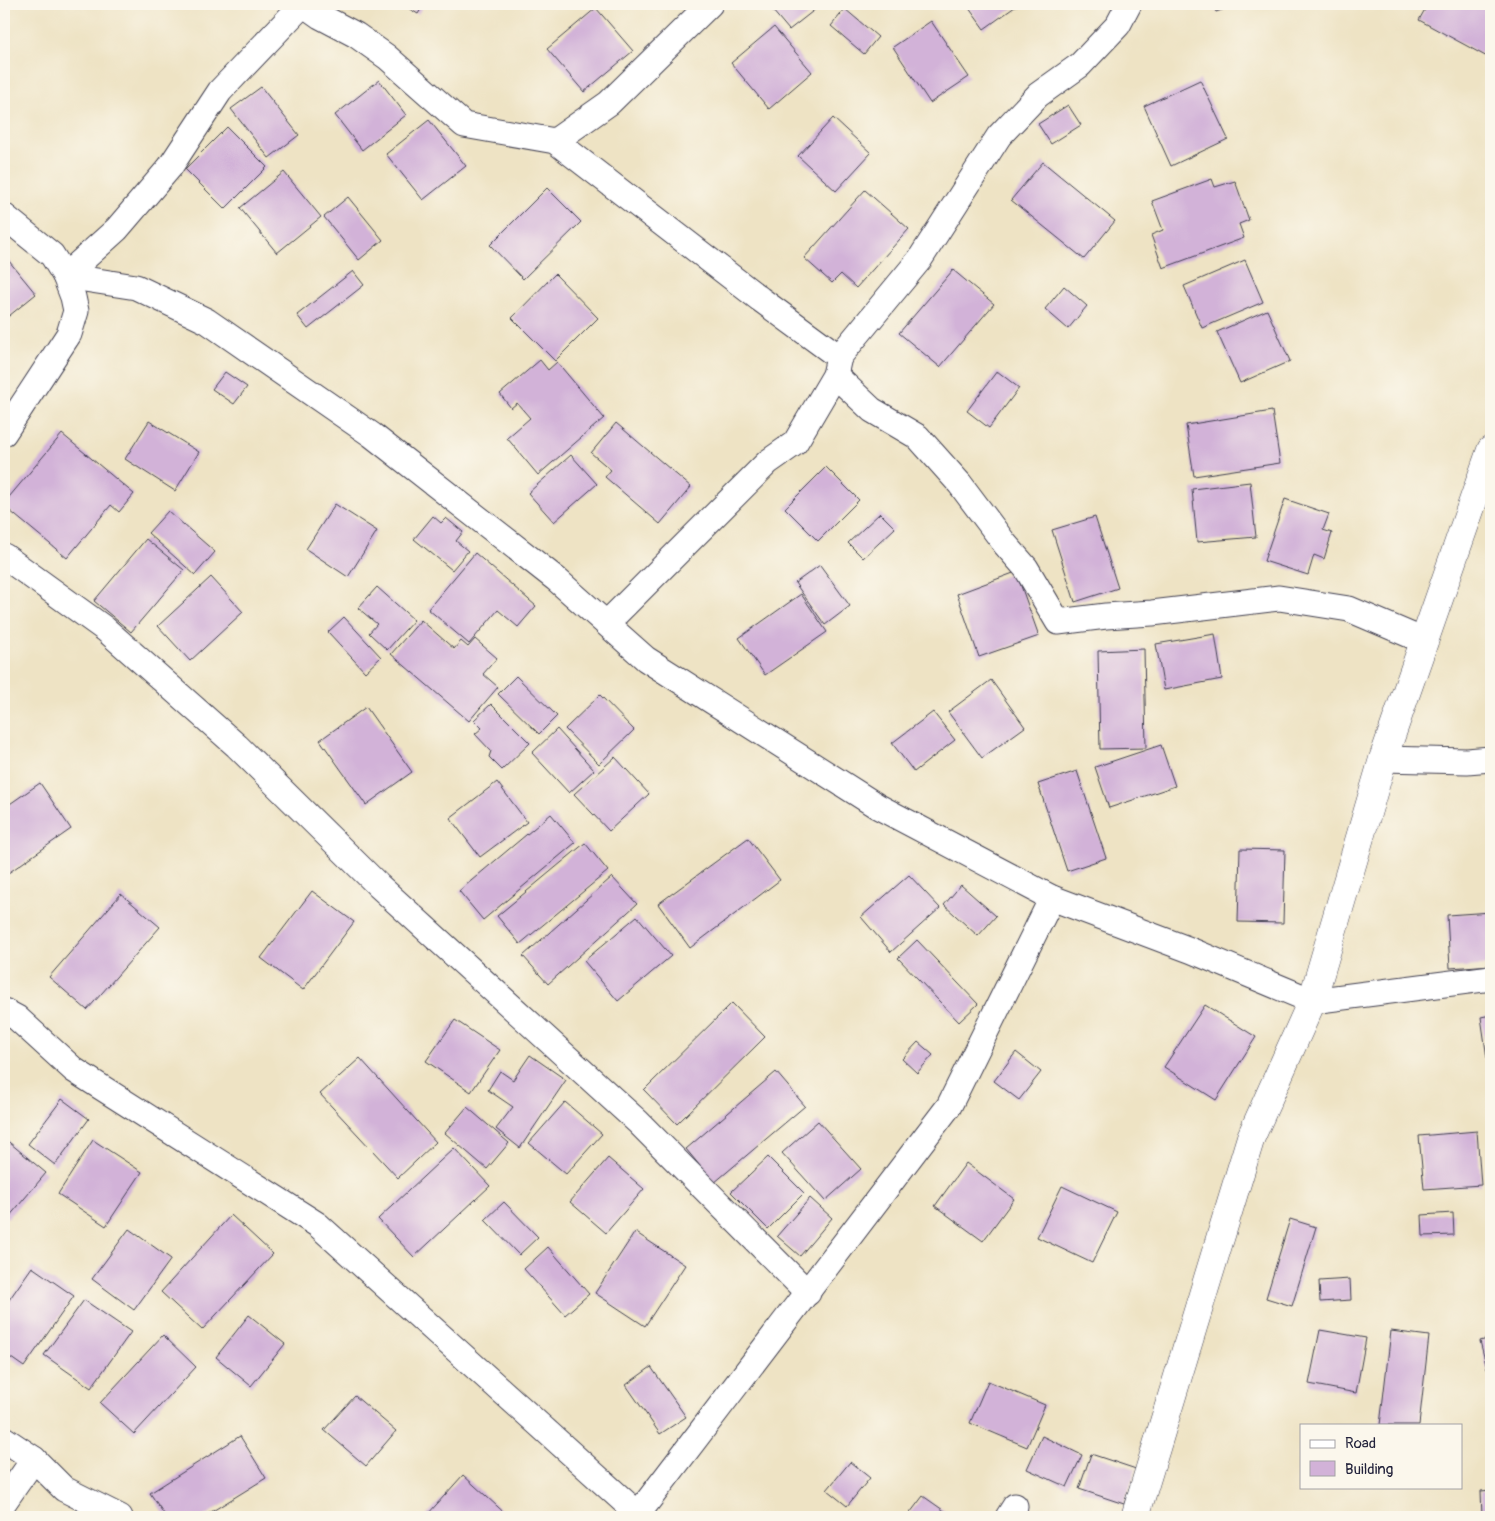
<svg xmlns="http://www.w3.org/2000/svg" width="1495" height="1521" viewBox="0 0 1495 1521" font-family="Pangolin,sans-serif">
<style>
.building{fill:#d2b2d8}
.lines{fill:none;stroke-linecap:round;stroke-linejoin:round}
.street-casing{stroke:#413f50;stroke-width:27}
.secondary-casing{stroke:#413f50;stroke-width:29}
.street{stroke:#fff;stroke-width:25}
.secondary{stroke:#fff;stroke-width:28}
</style>
<rect width="100%" height="100%" fill="#fbf7ec"/>
<filter id="ink" filterUnits="userSpaceOnUse"><feTurbulence type="fractalNoise" baseFrequency=".02" numOctaves="2"/><feDisplacementMap in="SourceGraphic" scale="10" xChannelSelector="R" yChannelSelector="G"/><feConvolveMatrix kernelMatrix="1 2 1 2 8 2 1 2 1" color-interpolation-filters="sRGB"/></filter>
<filter id="wash" filterUnits="userSpaceOnUse"><feTurbulence type="fractalNoise" baseFrequency=".0096" numOctaves="4" result="noise"/><feDisplacementMap in="SourceGraphic" scale="20" xChannelSelector="R" yChannelSelector="G"/><feGaussianBlur stdDeviation="1.12" result="paint"/><feColorMatrix in="noise" values="0 0 0 0 0 0 0 0 0 0 0 0 0 0 0 0 0 1.4 0 .05"/><feComposite in="paint" operator="in"/></filter>
<g filter="url(#wash)">
<rect width="100%" height="100%" fill="#eee3c4"/>
<g id="blocks">
<g class="building">
<polygon points="401,4 424,4 418,14"/>
<polygon points="767,4 822,4 789,30"/>
<polygon points="966,4 1019,4 984,29"/>
<polygon points="1213,4 1239,4 1216,12"/>
<polygon points="1428,4 1491,4 1491,59 1419,20"/>
<polygon points="596,8 633,51 584,92 547,49"/>
<polygon points="845,9 878,37 864,54 831,26"/>
<polygon points="931,21 969,77 930,103 893,47"/>
<polygon points="774,27 812,72 769,109 731,63"/>
<polygon points="379,80 406,115 362,150 335,115"/>
<polygon points="1200,80 1228,139 1171,166 1144,106"/>
<polygon points="261,87 299,135 269,158 231,109"/>
<polygon points="1068,105 1081,125 1051,144 1038,124"/>
<polygon points="833,118 871,153 836,191 798,156"/>
<polygon points="429,120 466,166 423,200 386,154"/>
<polygon points="227,127 267,167 225,209 185,169"/>
<polygon points="1043,162 1115,221 1084,259 1011,200"/>
<polygon points="284,172 321,217 277,253 240,208"/>
<polygon points="1212,179 1215,187 1235,181 1249,220 1239,224 1244,238 1163,268 1151,235 1163,230 1152,201"/>
<polygon points="547,188 581,222 523,279 490,245"/>
<polygon points="865,190 909,229 856,288 841,274 832,283 804,258"/>
<polygon points="348,197 383,240 359,260 324,217"/>
<polygon points="4,255 36,294 4,320"/>
<polygon points="1245,260 1263,302 1202,328 1184,286"/>
<polygon points="953,270 994,304 940,367 899,333"/>
<polygon points="353,271 364,285 308,329 297,315"/>
<polygon points="555,274 598,318 555,361 512,318"/>
<polygon points="1064,286 1087,306 1068,329 1045,309"/>
<polygon points="1267,310 1290,361 1240,383 1217,332"/>
<polygon points="540,360 548,370 557,362 604,418 538,475 507,438 530,418 517,403 511,408 500,394"/>
<polygon points="997,371 1019,388 989,428 967,411"/>
<polygon points="225,372 247,387 234,404 212,389"/>
<polygon points="1272,411 1280,463 1194,476 1186,425"/>
<polygon points="149,421 199,452 175,491 125,459"/>
<polygon points="616,423 691,487 660,524 605,477 611,470 591,453"/>
<polygon points="62,434 134,494 119,512 111,505 67,558 4,506 4,503"/>
<polygon points="571,455 597,484 554,522 528,493"/>
<polygon points="826,467 859,500 818,541 785,508"/>
<polygon points="1250,482 1256,537 1197,542 1192,489"/>
<polygon points="1285,499 1329,514 1323,530 1332,533 1324,559 1314,555 1308,575 1264,561"/>
<polygon points="335,504 377,531 348,577 306,549"/>
<polygon points="168,511 215,552 195,575 148,533"/>
<polygon points="880,513 895,528 863,558 848,543"/>
<polygon points="433,516 441,523 446,518 463,532 456,541 468,551 452,570 414,539"/>
<polygon points="1095,517 1118,588 1075,602 1052,530"/>
<polygon points="146,539 184,570 131,632 94,601"/>
<polygon points="475,553 536,606 518,627 498,610 469,644 428,609"/>
<polygon points="820,565 850,606 825,625 795,583"/>
<polygon points="1016,572 1039,636 979,657 957,594"/>
<polygon points="211,577 243,612 190,661 158,626"/>
<polygon points="377,587 414,620 387,650 369,633 377,624 358,608"/>
<polygon points="801,594 827,632 765,675 739,638"/>
<polygon points="344,617 381,657 365,672 328,632"/>
<polygon points="421,620 454,649 461,641 468,647 475,639 497,658 483,674 498,687 469,721 391,654"/>
<polygon points="1215,634 1222,679 1164,690 1156,644"/>
<polygon points="1144,649 1146,748 1100,749 1098,651"/>
<polygon points="516,676 557,716 539,734 498,694"/>
<polygon points="991,680 1025,727 982,758 948,712"/>
<polygon points="600,695 634,730 599,764 565,729"/>
<polygon points="491,704 530,743 502,770 489,757 491,751 475,734 482,728 474,720"/>
<polygon points="366,707 412,772 366,805 320,740"/>
<polygon points="933,712 955,740 914,772 892,743"/>
<polygon points="557,729 594,770 569,793 532,753"/>
<polygon points="1161,745 1175,786 1109,808 1095,767"/>
<polygon points="615,757 649,794 609,831 574,794"/>
<polygon points="1077,771 1106,858 1067,871 1038,784"/>
<polygon points="497,782 527,822 480,857 450,818"/>
<polygon points="40,783 71,829 4,876 4,808"/>
<polygon points="551,814 575,843 483,920 459,891"/>
<polygon points="748,838 780,880 690,948 658,904"/>
<polygon points="585,843 608,871 520,944 497,916"/>
<polygon points="1240,849 1285,850 1283,923 1238,922"/>
<polygon points="909,875 940,908 891,952 861,917"/>
<polygon points="612,877 637,904 548,984 523,956"/>
<polygon points="961,885 996,916 978,936 944,905"/>
<polygon points="312,891 354,922 303,990 261,958"/>
<polygon points="121,894 160,927 87,1010 49,977"/>
<polygon points="1491,912 1491,965 1450,968 1447,915"/>
<polygon points="637,916 671,956 618,1001 584,961"/>
<polygon points="917,940 978,1004 959,1022 898,958"/>
<polygon points="732,1003 765,1037 677,1124 644,1090"/>
<polygon points="1205,1005 1256,1037 1216,1100 1164,1067"/>
<polygon points="1491,1015 1491,1058 1487,1058 1481,1017"/>
<polygon points="455,1020 500,1050 471,1092 426,1061"/>
<polygon points="918,1042 933,1055 917,1073 902,1059"/>
<polygon points="1016,1052 1041,1072 1019,1100 994,1081"/>
<polygon points="530,1055 566,1080 520,1148 496,1129 513,1107 488,1090 500,1071 513,1080"/>
<polygon points="360,1058 436,1142 398,1178 320,1094"/>
<polygon points="776,1072 805,1106 714,1183 686,1149"/>
<polygon points="62,1099 89,1119 55,1165 28,1144"/>
<polygon points="565,1102 602,1134 566,1174 529,1143"/>
<polygon points="467,1107 509,1143 487,1169 445,1133"/>
<polygon points="818,1121 861,1169 825,1201 782,1153"/>
<polygon points="1477,1131 1481,1185 1424,1189 1419,1136"/>
<polygon points="4,1138 46,1173 8,1218 4,1215"/>
<polygon points="93,1140 142,1172 106,1226 58,1194"/>
<polygon points="454,1148 490,1186 414,1257 378,1219"/>
<polygon points="768,1157 804,1193 768,1229 731,1192"/>
<polygon points="608,1158 644,1189 606,1233 570,1202"/>
<polygon points="966,1163 1014,1199 983,1241 935,1206"/>
<polygon points="1062,1186 1117,1212 1092,1263 1037,1237"/>
<polygon points="810,1198 832,1218 800,1256 777,1236"/>
<polygon points="504,1202 538,1237 519,1255 485,1220"/>
<polygon points="1453,1213 1454,1235 1423,1236 1422,1215"/>
<polygon points="231,1215 273,1254 202,1330 161,1292"/>
<polygon points="1290,1219 1316,1227 1292,1306 1266,1298"/>
<polygon points="129,1229 171,1259 134,1310 92,1279"/>
<polygon points="635,1232 685,1265 645,1326 595,1293"/>
<polygon points="548,1247 589,1294 565,1315 524,1269"/>
<polygon points="32,1267 74,1296 24,1367 4,1353 4,1307"/>
<polygon points="1350,1279 1351,1300 1320,1302 1319,1281"/>
<polygon points="84,1300 131,1332 91,1388 44,1355"/>
<polygon points="249,1315 285,1344 251,1386 216,1357"/>
<polygon points="1320,1330 1366,1338 1356,1393 1309,1384"/>
<polygon points="1391,1331 1429,1336 1419,1425 1380,1425"/>
<polygon points="163,1335 196,1367 134,1434 100,1403"/>
<polygon points="1491,1338 1491,1384 1480,1341"/>
<polygon points="651,1367 686,1417 660,1434 626,1385"/>
<polygon points="988,1381 1045,1405 1027,1447 970,1423"/>
<polygon points="355,1396 396,1431 366,1466 324,1430"/>
<polygon points="240,1436 266,1478 203,1517 166,1517 150,1493"/>
<polygon points="1042,1436 1082,1455 1067,1487 1027,1469"/>
<polygon points="1091,1454 1136,1469 1124,1504 1079,1489"/>
<polygon points="850,1462 870,1478 847,1506 827,1490"/>
<polygon points="463,1475 509,1517 430,1517 427,1515"/>
<polygon points="1491,1490 1491,1517 1482,1517 1481,1491"/>
<polygon points="923,1496 953,1517 907,1517"/>
</g>
</g>
</g>
<g filter="url(#ink)">
<use href="#blocks" fill-opacity="0" stroke="#413f50" stroke-width="1"/>
<g class="lines">
<g class="street-casing">
<g id="street">
<polyline points="303,4 320,16 356,35 387,57 464,125 555,141 760,299 839,357 835,375 795,443 768,462 607,623"/>
<polyline points="555,141 609,103 710,4"/>
<polyline points="4,216 52,255 65,276 73,297 76,311 69,334 4,433"/>
<polyline points="65,276 136,287 207,321 372,435 556,579 646,659 877,806 1052,898 1190,950 1312,1001 1491,978"/>
<polyline points="65,276 117,229 170,167 220,91 303,4"/>
<polyline points="839,357 920,259 999,136 1038,95 1080,65 1118,25 1129,4"/>
<polyline points="835,375 872,410 918,437 960,484 1005,544 1026,568 1058,622 1106,616 1152,613 1279,598 1349,609 1424,641"/>
<polyline points="4,556 105,629 237,746 379,886 638,1122 808,1293"/>
<polyline points="1383,759 1467,761 1491,759"/>
<polyline points="4,1011 17,1018 74,1070 318,1225 638,1514 949,1106 1052,898"/>
<polyline points="4,1439 34,1459 64,1489 120,1517"/>
<polyline points="4,1502 34,1459"/>
<polyline points="1008,1517 1015,1506"/>
</g>
</g>
<g class="secondary-casing">
<polyline id="secondary" points="1135,1517 1251,1137 1312,1001 1383,759 1491,450"/>
</g>
<use href="#street" class="street"/>
<use href="#secondary" class="secondary"/>
</g>
</g>
<rect width="1495" height="1521" fill="none" stroke="#fbf7ec" stroke-width="20"/>
<rect x="1300" y="1424" width="162" height="65" fill="#fbf7ec" stroke="#a4a2a5"/>
<rect x="1310" y="1440" width="25" height="8" fill="#ffffff" stroke="#a4a2a5"/>
<text x="1345" y="1448" font-size="15" fill="#22223b">Road</text>
<rect x="1310" y="1461" width="25" height="15" fill="#d2b2d8" stroke="#a4a2a5"/>
<text x="1345" y="1474" font-size="15" fill="#22223b">Building</text>
</svg>
